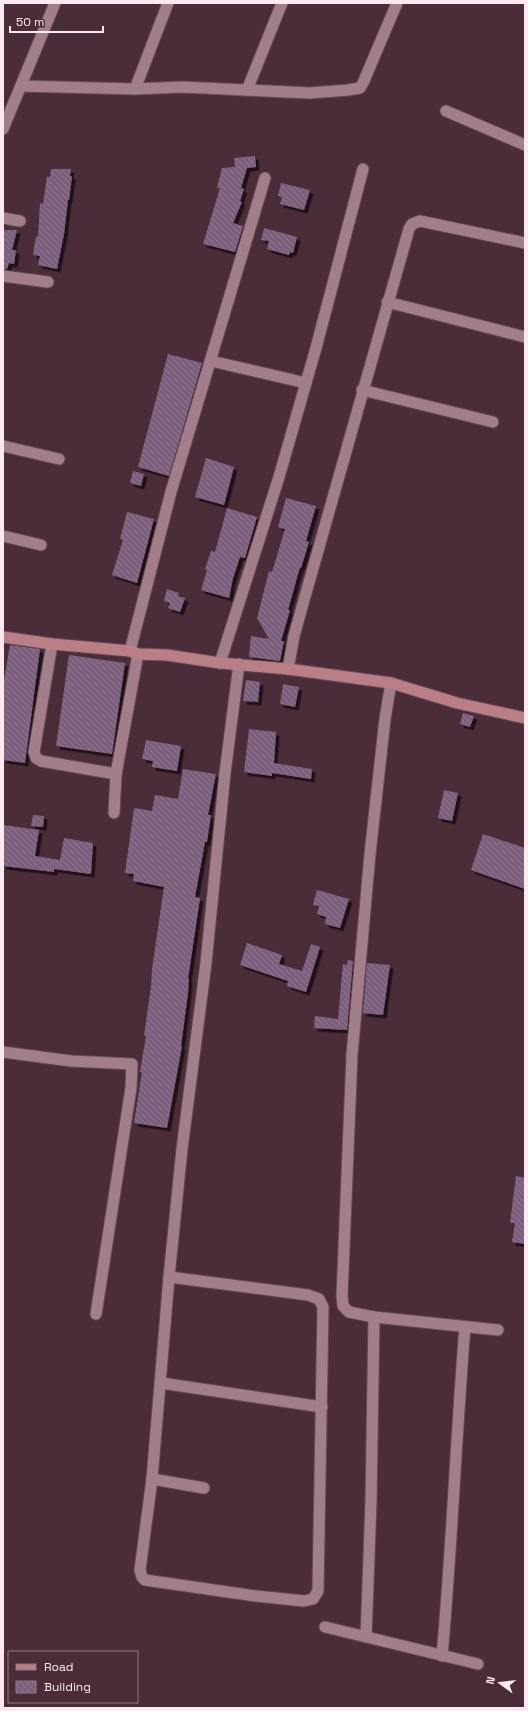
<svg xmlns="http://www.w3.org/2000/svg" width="528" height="1711" viewBox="0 0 528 1711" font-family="'Space Grotesk',sans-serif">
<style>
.building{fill:url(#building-back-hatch);filter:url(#shadow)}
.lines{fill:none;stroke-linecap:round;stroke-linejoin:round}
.minor-casing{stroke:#664b56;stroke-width:13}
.secondary-casing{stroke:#664b56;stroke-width:13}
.minor{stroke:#a27e8b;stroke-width:11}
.secondary{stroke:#ba7e87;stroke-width:11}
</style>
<defs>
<pattern id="building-back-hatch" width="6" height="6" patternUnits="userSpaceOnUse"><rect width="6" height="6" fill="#7c5f7b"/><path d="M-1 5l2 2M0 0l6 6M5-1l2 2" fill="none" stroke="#90768e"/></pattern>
<filter id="shadow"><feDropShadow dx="3.5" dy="3.5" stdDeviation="0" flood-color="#0009"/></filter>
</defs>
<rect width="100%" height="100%" fill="#4b2d39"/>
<g class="building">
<polygon points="255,156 256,167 247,168 241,188 244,189 240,201 242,202 233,223 243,226 235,252 203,244 220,188 217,188 222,168 235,167 234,158"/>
<polygon points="51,169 71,169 70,176 72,176 69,200 68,200 64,234 57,269 38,265 40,256 33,255 36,236 38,237 40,203 43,204 47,176 50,177"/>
<polygon points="281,183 310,190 304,210 280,204 282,197 278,196"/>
<polygon points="264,228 297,237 293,253 290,252 289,255 267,249 269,241 261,240"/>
<polygon points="3,230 17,230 12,250 16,250 14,264 9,263 7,269 3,269"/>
<polygon points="168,354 202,363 169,476 138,467"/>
<polygon points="206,458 234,467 224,505 195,497"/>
<polygon points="133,471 144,474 141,486 130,483"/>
<polygon points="286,498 316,506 306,541 309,542 301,568 300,567 288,610 290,610 281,641 284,641 280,661 249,657 251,636 269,639 257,618 269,571 272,572 285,529 278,527"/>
<polygon points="227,508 257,517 245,558 240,557 233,578 229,598 201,590 207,570 205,569 211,551 215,552"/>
<polygon points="127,512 154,519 137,583 112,575 123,540 120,539"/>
<polygon points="167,589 179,593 178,596 185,598 180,612 168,608 170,603 164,601"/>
<polygon points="10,645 40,649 25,763 3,760 3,686"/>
<polygon points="69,655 125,663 112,754 56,746"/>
<polygon points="246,680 260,682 258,702 243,701"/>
<polygon points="283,684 299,687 295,707 280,704"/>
<polygon points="463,713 474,716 470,727 460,724"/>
<polygon points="249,729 276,732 274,763 312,769 311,779 272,773 272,776 244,772"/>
<polygon points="146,740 181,746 177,771 152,767 153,761 142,759"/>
<polygon points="183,769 216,774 208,815 211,815 207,842 205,842 195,897 200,898 188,979 189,979 188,993 181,1046 182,1046 167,1128 134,1123 142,1072 140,1072 146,1036 144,1036 151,986 152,969 164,887 133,881 134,874 125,873 134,808 152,811 155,795 178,799"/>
<polygon points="444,790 458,793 452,821 438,818"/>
<polygon points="33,815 44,816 43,827 31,826"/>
<polygon points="3,825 39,830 35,856 60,860 64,838 93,843 91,874 54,869 54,872 3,866"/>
<polygon points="483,834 525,848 525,889 471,870"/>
<polygon points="317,890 349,899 340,928 325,924 326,917 317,914 319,906 313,905"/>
<polygon points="247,943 282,955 279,964 302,971 311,944 320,947 306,992 287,986 288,981 240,965"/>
<polygon points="348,960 353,961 347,1030 314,1028 315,1016 338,1019 343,964 347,965"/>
<polygon points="367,963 390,965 383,1015 363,1013"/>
<polygon points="516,1176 525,1178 525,1244 512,1242 515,1223 510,1223"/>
</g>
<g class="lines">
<g class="minor-casing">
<g id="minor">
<polyline points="21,86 135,89 182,87 310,93 348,90 360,88 363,83 397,3"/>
<polyline points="135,89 168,3"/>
<polyline points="247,90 282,3"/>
<polyline points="446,111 525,145"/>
<polyline points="3,129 55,3"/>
<polyline points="3,218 20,221"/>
<polyline points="3,276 48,282"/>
<polyline points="387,302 525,337"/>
<polyline points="211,361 306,383"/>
<polyline points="362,390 493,422"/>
<polyline points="3,446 59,459"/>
<polyline points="3,536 41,545"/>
<polyline points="52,644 34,752 36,758 41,761 116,774"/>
<polyline points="130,651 171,492 265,178"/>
<polyline points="220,663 279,477 316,348 363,169"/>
<polyline points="288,669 294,636 304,600 409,229 412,224 420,221 525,243"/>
<polyline points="391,683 385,719 370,854 352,1055 342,1296 343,1306 349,1312 374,1317 498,1330"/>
<polyline points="114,813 116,774 138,654"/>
<polyline points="3,1052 71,1061 132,1064 131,1088 96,1314"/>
<polyline points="169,1277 308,1295 319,1299 323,1307 318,1591 313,1599 304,1601 256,1596 145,1580 142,1577 140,1570 152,1479 169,1277 182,1149 206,963 225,773 239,664"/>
<polyline points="161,1383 322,1407"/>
<polyline points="152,1479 204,1488"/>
<polyline points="325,1627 478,1664"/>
<polyline points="366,1637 371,1502 374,1317"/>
<path d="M 442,1656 C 452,1546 456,1436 465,1327"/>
</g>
</g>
<g class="secondary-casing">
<polyline id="secondary" points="3,637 52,644 130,651 138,654 167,655 220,663 288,669 391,683 457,703 525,718"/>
</g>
<use href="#minor" class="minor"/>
<use href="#secondary" class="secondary"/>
</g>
<rect width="528" height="1711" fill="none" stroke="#fee9f0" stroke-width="8"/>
<rect x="8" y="1651" width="130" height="52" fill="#4b2d39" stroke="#937882"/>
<rect x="16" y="1664" width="20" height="6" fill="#ba7e87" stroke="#937882"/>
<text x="44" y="1671" font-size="12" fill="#fee9f0">Road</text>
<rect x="16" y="1681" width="20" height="12" fill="url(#building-back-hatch)" stroke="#937882"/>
<text x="44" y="1691" font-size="12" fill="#fee9f0">Building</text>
<g transform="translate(500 1683) rotate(285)" stroke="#4b2d39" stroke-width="3" paint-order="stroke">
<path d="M0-3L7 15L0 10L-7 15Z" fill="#fee9f0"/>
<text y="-6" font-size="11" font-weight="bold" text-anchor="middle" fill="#fee9f0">N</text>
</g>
<path d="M10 26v6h93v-6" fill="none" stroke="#fee9f0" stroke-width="2"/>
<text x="16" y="26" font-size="12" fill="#fee9f0" stroke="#4b2d39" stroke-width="3" paint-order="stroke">50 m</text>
</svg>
